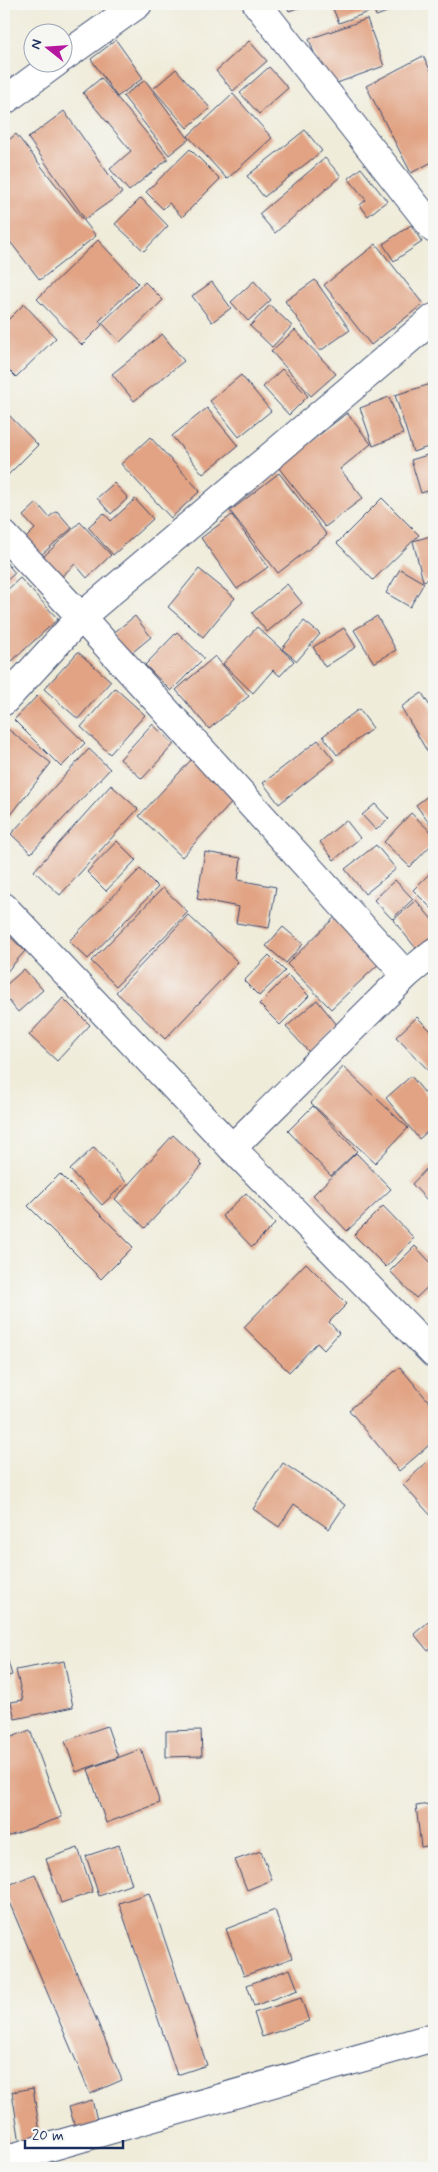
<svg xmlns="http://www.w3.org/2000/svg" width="438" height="2172" viewBox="0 0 438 2172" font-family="Mynerve,sans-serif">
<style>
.building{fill:#e1a383}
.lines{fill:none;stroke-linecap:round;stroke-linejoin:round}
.minor-casing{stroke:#3b4b71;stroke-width:30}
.minor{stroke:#fff;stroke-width:28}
</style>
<rect width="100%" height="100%" fill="#f6f6f2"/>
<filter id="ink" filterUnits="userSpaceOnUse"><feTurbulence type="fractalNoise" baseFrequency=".02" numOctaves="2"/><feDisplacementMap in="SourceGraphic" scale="10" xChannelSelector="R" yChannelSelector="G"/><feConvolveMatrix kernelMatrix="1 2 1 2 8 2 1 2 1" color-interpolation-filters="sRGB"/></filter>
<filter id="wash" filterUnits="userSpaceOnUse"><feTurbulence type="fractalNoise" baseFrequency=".0096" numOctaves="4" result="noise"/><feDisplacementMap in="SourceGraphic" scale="20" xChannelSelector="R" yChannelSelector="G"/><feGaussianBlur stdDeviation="1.12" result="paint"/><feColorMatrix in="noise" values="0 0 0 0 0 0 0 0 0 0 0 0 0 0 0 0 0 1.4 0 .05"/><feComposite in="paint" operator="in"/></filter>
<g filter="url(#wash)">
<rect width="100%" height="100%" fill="#efecda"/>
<g id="blocks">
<g class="building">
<polygon points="286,4 309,4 289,11"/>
<polygon points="331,4 366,4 369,12 339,23"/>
<polygon points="372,4 409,4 376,16"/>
<polygon points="367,19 384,66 326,87 309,39"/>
<polygon points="116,40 143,78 117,97 91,59"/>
<polygon points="249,41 267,61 233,91 216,71"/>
<polygon points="423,56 434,77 434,161 411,173 366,86"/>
<polygon points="269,67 288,88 259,114 240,93"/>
<polygon points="176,69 210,108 187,128 153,89"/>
<polygon points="101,78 168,159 129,191 110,169 131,151 83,93"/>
<polygon points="145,80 189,139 169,155 123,96"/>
<polygon points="233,94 272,138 227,179 188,136"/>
<polygon points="64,111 122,193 85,219 28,138"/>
<polygon points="305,130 322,151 264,197 247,176"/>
<polygon points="16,134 96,236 40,280 4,234 4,144"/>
<polygon points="190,149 220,179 182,217 169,203 163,209 146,192"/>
<polygon points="325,158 341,176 275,233 259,214"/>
<polygon points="361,168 387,201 368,216 360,205 366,200 348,178"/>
<polygon points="141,198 168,226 144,251 115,224"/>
<polygon points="411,225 422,242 394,261 383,244"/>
<polygon points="98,240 138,283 99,321 102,325 82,345 37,299"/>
<polygon points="376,244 423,304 371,345 324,285"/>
<polygon points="315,280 350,330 320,351 285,301"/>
<polygon points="254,281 271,300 248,321 231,302"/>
<polygon points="145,282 163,300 120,342 102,323"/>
<polygon points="212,282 231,308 212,322 192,296"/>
<polygon points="24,304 56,338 16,377 4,365 4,324"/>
<polygon points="270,305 292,326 272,347 250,326"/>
<polygon points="295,330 336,374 311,396 271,351"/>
<polygon points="162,334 184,361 134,401 112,374"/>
<polygon points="282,369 308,396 289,415 263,387"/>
<polygon points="241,375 271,411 239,437 210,401"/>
<polygon points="431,384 434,393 434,445 413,452 395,395"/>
<polygon points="389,397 403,434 373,446 360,408"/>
<polygon points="207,408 238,446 203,474 172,436"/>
<polygon points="4,410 38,445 4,479"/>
<polygon points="347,413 371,444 340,469 363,498 325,527 278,467"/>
<polygon points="150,437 200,491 171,518 121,464"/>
<polygon points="434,453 434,489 421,493 411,460"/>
<polygon points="279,473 327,535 278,573 230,511"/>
<polygon points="114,483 128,498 111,514 97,498"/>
<polygon points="382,498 419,535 373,580 337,543"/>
<polygon points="135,499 153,519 113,555 88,527 104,513 111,521"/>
<polygon points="37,503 49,517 57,511 72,528 41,555 26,538 35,529 23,516"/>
<polygon points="232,515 268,567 237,589 201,538"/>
<polygon points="80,522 111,555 87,578 75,564 60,578 42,558"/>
<polygon points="434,535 434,578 423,581 413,541"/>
<polygon points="4,560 15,573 4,583"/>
<polygon points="199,569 235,598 203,637 168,607"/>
<polygon points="400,569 424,583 410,607 386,593"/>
<polygon points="20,578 58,619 12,661 4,652 4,593"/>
<polygon points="287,584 302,603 267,632 252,613"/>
<polygon points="135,616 151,637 128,656 112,634"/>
<polygon points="377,616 396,650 374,663 354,630"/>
<polygon points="304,621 320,634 297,661 282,649"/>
<polygon points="257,627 294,661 280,676 273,670 253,693 223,664"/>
<polygon points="344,628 356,647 325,667 313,647"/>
<polygon points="177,632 204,658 171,691 145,665"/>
<polygon points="78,652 111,681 78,719 44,689"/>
<polygon points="215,656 249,696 209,729 176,690"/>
<polygon points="115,688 145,715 110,754 81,727"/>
<polygon points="422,693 434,713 434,763 401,707"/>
<polygon points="37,696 85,743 61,767 14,720"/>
<polygon points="359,709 373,728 337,755 323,736"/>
<polygon points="152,724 174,744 142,779 120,759"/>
<polygon points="4,726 51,763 4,824"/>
<polygon points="318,740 334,760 279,804 263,783"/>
<polygon points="89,749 110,769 31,853 11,834"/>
<polygon points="192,759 235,799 182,857 139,816"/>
<polygon points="111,785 138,809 60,895 34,871"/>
<polygon points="434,791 434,830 416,805"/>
<polygon points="375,804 389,819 376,830 362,815"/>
<polygon points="411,813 434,835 434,842 410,867 384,842"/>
<polygon points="346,820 360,838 334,860 320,842"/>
<polygon points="117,841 136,860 106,891 87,872"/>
<polygon points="376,845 396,869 365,894 345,869"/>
<polygon points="205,852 241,858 238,880 276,887 269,928 236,923 239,907 197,899"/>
<polygon points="140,869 158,887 88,959 69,941"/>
<polygon points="434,869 434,911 413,890"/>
<polygon points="395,880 413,899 392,919 374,900"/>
<polygon points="163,888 188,912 116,986 91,961"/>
<polygon points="416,900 434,922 434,939 419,952 393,920"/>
<polygon points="339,913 384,959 331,1009 287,964"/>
<polygon points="188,915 238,962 165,1039 116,992"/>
<polygon points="283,927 303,944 286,963 266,946"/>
<polygon points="4,931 25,951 4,975"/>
<polygon points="269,955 285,971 259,996 244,981"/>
<polygon points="24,969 43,990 18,1012 4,995 4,987"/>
<polygon points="288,975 309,996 280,1025 259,1004"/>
<polygon points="63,998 90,1025 57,1061 29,1035"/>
<polygon points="317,1000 338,1026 309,1052 286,1027"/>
<polygon points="417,1017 434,1034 434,1073 433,1075 396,1037"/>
<polygon points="343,1067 408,1128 375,1163 311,1103"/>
<polygon points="411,1076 434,1104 434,1126 419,1139 386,1098"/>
<polygon points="313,1106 357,1151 331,1176 288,1131"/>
<polygon points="173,1135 201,1161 199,1163 202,1166 145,1228 115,1199"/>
<polygon points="94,1147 126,1182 102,1205 70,1170"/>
<polygon points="356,1153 391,1189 347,1231 313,1195"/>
<polygon points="431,1164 434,1168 434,1196 429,1202 412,1184"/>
<polygon points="60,1174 133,1247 101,1279 28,1206"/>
<polygon points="246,1193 275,1224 252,1247 222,1216"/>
<polygon points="383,1206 414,1238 386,1267 354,1235"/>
<polygon points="415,1246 434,1266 434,1281 416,1298 390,1271"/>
<polygon points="306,1263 347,1304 329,1322 339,1333 324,1350 317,1343 289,1372 244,1327"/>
<polygon points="400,1367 434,1408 434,1441 399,1471 349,1410"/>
<polygon points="434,1455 434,1519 403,1485"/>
<polygon points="283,1463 345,1505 329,1529 294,1504 279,1527 253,1509"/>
<polygon points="434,1617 434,1646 428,1651 414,1634"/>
<polygon points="4,1648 12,1675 4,1677"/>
<polygon points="64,1661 73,1707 15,1719 11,1702 23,1700 16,1670"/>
<polygon points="4,1700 12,1725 4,1727"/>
<polygon points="107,1726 118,1757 76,1772 65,1741"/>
<polygon points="30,1730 62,1817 4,1838 4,1740"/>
<polygon points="201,1730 202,1756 166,1757 166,1731"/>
<polygon points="141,1749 160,1803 106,1823 88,1769"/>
<polygon points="429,1804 434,1845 421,1847 416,1806"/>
<polygon points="119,1845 132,1884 99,1896 86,1856"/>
<polygon points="78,1848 93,1892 61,1903 46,1859"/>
<polygon points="261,1851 272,1880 247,1890 235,1860"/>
<polygon points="35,1874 122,2080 90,2094 4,1890 4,1887"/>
<polygon points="149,1893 207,2065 177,2075 119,1903"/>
<polygon points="275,1910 292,1958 244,1976 226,1929"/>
<polygon points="290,1969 298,1990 254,2006 247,1985"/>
<polygon points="301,1998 309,2021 262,2037 254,2013"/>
<polygon points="33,2088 41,2139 20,2143 12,2092"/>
<polygon points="92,2100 98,2124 76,2130 69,2107"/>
<polygon points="4,2124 9,2142 4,2143"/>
</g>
</g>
</g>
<g filter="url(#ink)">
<use href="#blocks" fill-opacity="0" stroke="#3b4b71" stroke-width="1"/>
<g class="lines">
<g class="minor-casing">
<g id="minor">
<polyline points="257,4 434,229"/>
<polyline points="62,58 138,4"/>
<polyline points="4,101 57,62"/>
<polyline points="4,535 81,617 406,975"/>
<polyline points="4,701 81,617 434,318"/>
<polyline points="4,907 232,1148 434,1354"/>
<polyline points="232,1148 406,975 434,952"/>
<polyline points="4,2160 434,2037"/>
</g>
</g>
<use href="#minor" class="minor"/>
</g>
</g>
<rect width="438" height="2172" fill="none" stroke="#f6f6f2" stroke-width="20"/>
<g transform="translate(48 48) rotate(287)"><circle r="24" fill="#f6f6f2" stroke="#9ea6b7"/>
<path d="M0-4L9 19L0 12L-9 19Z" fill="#b5179e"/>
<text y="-8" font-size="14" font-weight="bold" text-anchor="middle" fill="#1b2f5e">N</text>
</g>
<path d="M25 2140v8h98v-8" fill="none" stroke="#1b2f5e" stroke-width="2.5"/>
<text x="32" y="2140" font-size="15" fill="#1b2f5e" stroke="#f6f6f2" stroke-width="4" paint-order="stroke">20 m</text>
</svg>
